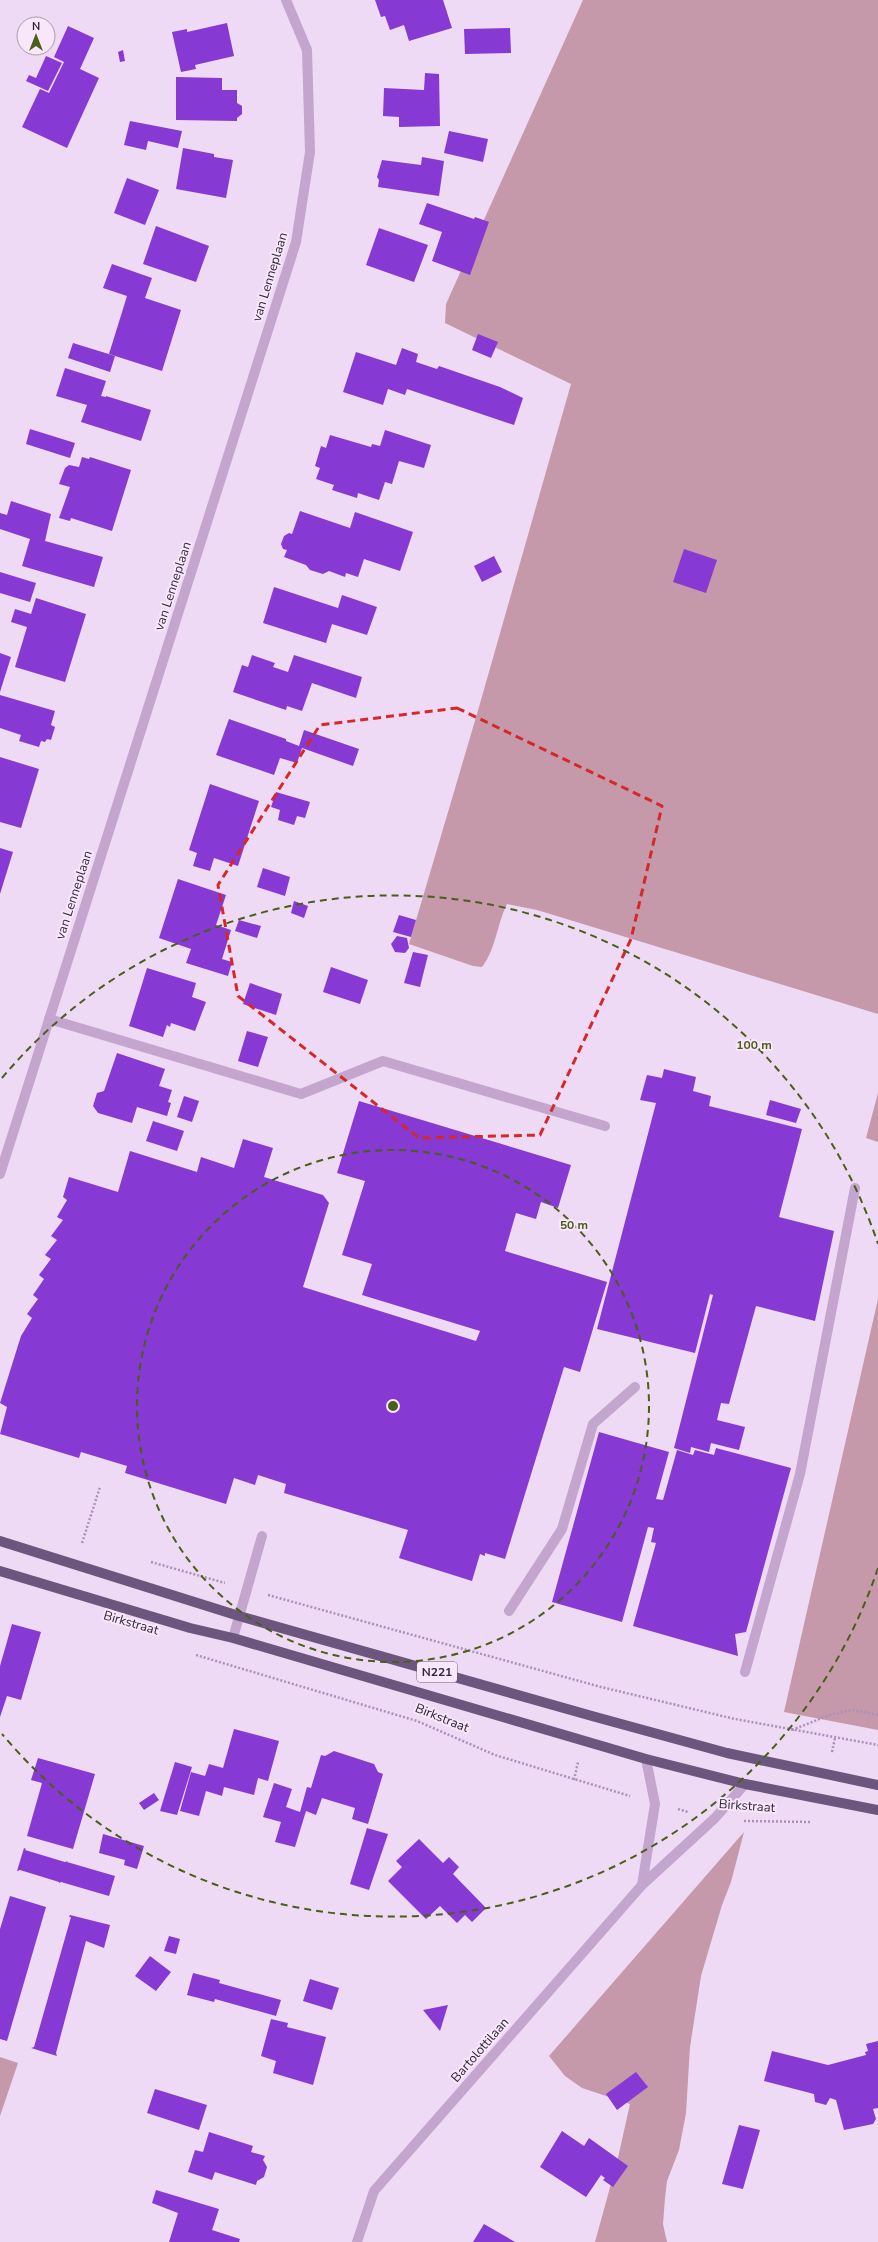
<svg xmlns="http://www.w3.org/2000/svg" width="878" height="2242" viewBox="0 0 878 2242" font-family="'Nunito Sans',sans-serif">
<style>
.green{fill:#c598aa}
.building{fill:#8739d3}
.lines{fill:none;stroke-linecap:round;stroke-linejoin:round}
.path{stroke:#ad8fba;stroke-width:2.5;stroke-dasharray:2 2;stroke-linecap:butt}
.lane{stroke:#c3a5ce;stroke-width:10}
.street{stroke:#c3a5ce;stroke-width:10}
.primary{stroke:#6d567d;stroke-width:10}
.marked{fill:none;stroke:#d62828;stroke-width:3;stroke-dasharray:8 5;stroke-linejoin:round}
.ring{fill:none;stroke:#485f17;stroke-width:2;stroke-dasharray:7 5}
.labels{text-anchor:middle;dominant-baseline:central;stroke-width:4;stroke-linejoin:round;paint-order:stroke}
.shield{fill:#f8e7fb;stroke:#6d6173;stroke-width:1}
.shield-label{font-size:12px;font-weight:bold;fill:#312739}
.street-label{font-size:13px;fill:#312739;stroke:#f8e7fb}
.centre{fill:#485f17;stroke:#f8e7fb;stroke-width:2}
.ring-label{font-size:12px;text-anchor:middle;font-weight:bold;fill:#485f17;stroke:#f8e7fb;stroke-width:4;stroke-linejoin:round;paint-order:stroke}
</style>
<rect width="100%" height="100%" fill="#efdaf5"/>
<g class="green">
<path d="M 583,0 L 878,0 L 878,1014 L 537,910 L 507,904 C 497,924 496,949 482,967 L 473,966 L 409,944 L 477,714 L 571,384 L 445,323 L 446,304 Z"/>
<polygon points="878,1093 878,1142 866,1138"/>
<polygon points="878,1299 878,1730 784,1712"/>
<polygon points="744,1832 731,1882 722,1905 701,1976 690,2047 686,2113 679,2150 667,2181 665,2198 663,2224 667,2242 595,2242 617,2162 630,2104 582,2088 565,2076 549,2056"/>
<polygon points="0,2057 18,2063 0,2116"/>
</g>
<g class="building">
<polygon points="375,0 443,0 452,28 409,41 404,25 390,30 385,16 381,17"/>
<polygon points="227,23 234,56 195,65 196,69 181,72 172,32 187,29 187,32"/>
<polygon points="68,26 94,38 80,69 99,78 67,148 22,127 40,89 49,93 64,62 54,57"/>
<polygon points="510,28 511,53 465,54 464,29"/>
<polygon points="123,50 125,61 120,62 118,52"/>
<polygon points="46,56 62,63 48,91 26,81 29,75 36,78"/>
<polygon points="425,73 439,74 440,126 399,127 399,117 383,116 384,88 424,90"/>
<polygon points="176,77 222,78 222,90 237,90 237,103 242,106 242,114 237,118 237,121 176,120"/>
<polygon points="130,121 182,131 178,148 148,141 146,150 124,145"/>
<polygon points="449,131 488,139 483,162 444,153"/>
<polygon points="183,148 214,154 214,157 233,160 226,198 176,189"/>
<polygon points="422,157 444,161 439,196 378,187 379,180 377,177 382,160 421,165"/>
<polygon points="127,178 159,190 145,225 114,213"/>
<polygon points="427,203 474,219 475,217 489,222 470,275 432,261 442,232 419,224"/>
<polygon points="156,226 209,246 196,282 143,264"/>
<polygon points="379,228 428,245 414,282 366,265"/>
<polygon points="112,264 152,278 145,298 181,310 162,371 109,354 127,296 103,288"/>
<polygon points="478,334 498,342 491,358 472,350"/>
<polygon points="73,343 115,356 110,372 68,358"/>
<polygon points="402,348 418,354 416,362 437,369 439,366 500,387 523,398 514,425 407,389 405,395 388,389 383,405 343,392 356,352 396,365"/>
<polygon points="65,368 106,381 101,396 106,397 106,396 151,410 141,441 81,422 87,405 56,396"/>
<polygon points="30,429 75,443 70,458 26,444"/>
<polygon points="385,430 431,445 424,468 399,461 392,484 385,482 379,500 358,493 357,498 332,490 334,485 316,479 320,468 315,466 321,446 326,448 330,435 371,447 372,444 380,446"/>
<polygon points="82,457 89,459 90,457 131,470 112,531 71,518 70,521 59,518 70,487 59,484 65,468 69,465 79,467"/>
<polygon points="11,501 51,514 45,541 103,557 94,587 22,566 30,539 0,529 0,513 7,515"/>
<polygon points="300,511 350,528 355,512 413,532 400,571 364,559 358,577 346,573 345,577 329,571 323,574 310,570 306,565 284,557 287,550 283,549 281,544 284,536 289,533 292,534"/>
<polygon points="684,549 717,560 706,593 673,582"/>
<polygon points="494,556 502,572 482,582 474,566"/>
<polygon points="0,572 36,583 30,602 0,593"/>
<polygon points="274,587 338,608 342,595 377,607 367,635 332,624 326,643 263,623"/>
<polygon points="36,598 86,614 65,682 15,667 27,627 11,622 15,609 31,614"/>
<polygon points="0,653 11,657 0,692"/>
<polygon points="252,655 275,663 273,667 288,672 294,655 362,677 356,698 312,683 302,711 287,706 286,710 233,692 242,665 248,667"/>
<polygon points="0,695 55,711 51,725 55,727 51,740 47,739 45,742 41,741 39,747 19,741 21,735 0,728"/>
<polygon points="229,719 286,739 286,741 299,746 304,730 359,749 353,766 302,748 297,763 280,758 274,775 216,755"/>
<polygon points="0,757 39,769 21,828 0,822"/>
<polygon points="210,784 259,801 238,866 214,858 210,871 193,866 197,853 189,850"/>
<polygon points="276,792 310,802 305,818 297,816 294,825 278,820 280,810 271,807"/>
<polygon points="0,848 13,852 0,894"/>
<polygon points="263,868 290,877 285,896 257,887"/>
<polygon points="178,879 226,895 216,925 231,930 222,959 232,962 228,976 186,963 191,949 159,938"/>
<polygon points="294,901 308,906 304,918 291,913"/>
<polygon points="399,915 416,920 411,937 393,932"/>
<polygon points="239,920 261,926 257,938 235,931"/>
<polygon points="397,936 407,938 409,948 405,953 395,952 391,944"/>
<polygon points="413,952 428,955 420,987 404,983"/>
<polygon points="331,967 368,980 360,1004 323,992"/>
<polygon points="147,968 196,983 192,997 206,1002 195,1031 171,1023 170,1027 167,1025 163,1037 129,1026"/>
<polygon points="250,983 282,994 276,1015 243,1004"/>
<polygon points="247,1031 268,1037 258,1067 238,1061"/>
<polygon points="117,1053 165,1069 159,1086 172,1090 168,1102 171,1103 167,1116 137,1107 132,1123 98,1113 93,1106 97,1093 104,1091"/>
<polygon points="664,1069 696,1077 693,1091 711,1096 709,1106 802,1129 779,1217 834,1231 815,1321 756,1306 729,1404 721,1403 717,1420 745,1427 739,1450 711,1443 709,1452 691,1447 690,1453 674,1448 713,1295 710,1294 695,1353 597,1329 656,1103 640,1100 647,1075 662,1078"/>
<polygon points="184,1096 199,1101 192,1122 177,1117"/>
<polygon points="770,1100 801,1109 796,1123 766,1115"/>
<polygon points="359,1101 571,1165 558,1208 541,1202 536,1219 516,1213 505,1251 607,1282 580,1372 564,1367 505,1559 485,1553 485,1556 480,1554 472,1581 399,1558 408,1530 284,1493 286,1484 258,1475 255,1485 234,1478 226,1504 125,1473 127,1466 81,1452 79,1458 0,1434 7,1407 0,1403 21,1336 32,1318 27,1314 38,1299 33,1295 44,1279 39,1275 51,1259 45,1255 57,1240 51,1236 63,1220 57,1217 67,1200 63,1197 69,1177 118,1192 130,1151 197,1172 201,1157 234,1168 243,1139 273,1148 264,1177 323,1195 329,1203 303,1287 476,1341 480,1331 362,1295 372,1264 342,1255 365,1181 337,1173"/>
<polygon points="153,1121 184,1131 177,1151 146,1141"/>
<polygon points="599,1432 669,1452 656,1499 663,1500 677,1450 693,1455 695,1450 714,1455 716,1448 791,1468 746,1632 735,1634 738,1656 633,1626 656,1543 651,1542 654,1528 648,1527 622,1622 552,1602"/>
<polygon points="12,1624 41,1632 21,1700 7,1696 0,1717 0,1666"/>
<polygon points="234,1729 279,1741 268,1781 258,1778 254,1795 224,1787 222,1796 206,1791 199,1816 180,1811 191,1772 205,1776 209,1764 223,1768"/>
<polygon points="334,1751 374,1764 378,1772 383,1774 368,1824 352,1819 355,1808 322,1798 316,1815 306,1811 295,1847 275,1842 281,1822 263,1817 274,1783 292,1789 286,1807 300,1812 307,1787 311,1788 321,1755 325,1756"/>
<polygon points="38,1758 95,1774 73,1849 27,1836 42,1783 31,1780"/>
<polygon points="175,1762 192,1767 177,1815 160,1811"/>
<polygon points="154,1793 159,1800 144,1810 139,1803"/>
<polygon points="367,1828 388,1834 369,1890 350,1884"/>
<polygon points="103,1834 144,1846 137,1869 124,1865 125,1860 99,1853"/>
<polygon points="419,1839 443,1863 449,1857 459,1867 453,1874 486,1908 472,1922 465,1915 457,1923 440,1906 426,1919 388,1881 402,1867 396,1861"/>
<polygon points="24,1848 26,1849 25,1850 65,1862 68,1861 67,1862 115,1876 109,1896 61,1882 59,1883 59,1882 20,1870 17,1871"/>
<polygon points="10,1896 46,1907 7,2041 0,2039 0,1929"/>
<polygon points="70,1915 110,1925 104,1948 86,1941 56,2053 57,2056 31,2048 34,2047 71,1917 69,1917"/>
<polygon points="169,1936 180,1939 176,1954 164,1951"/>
<polygon points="150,1956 171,1972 156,1991 135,1976"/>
<polygon points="193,1973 220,1980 219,1983 281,2000 276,2016 215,1999 214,2002 187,1995"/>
<polygon points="310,1979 339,1988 332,2010 303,2001"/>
<polygon points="448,2005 440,2031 423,2010"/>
<polygon points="271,2019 288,2023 287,2027 326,2037 313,2085 273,2073 276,2061 261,2056"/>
<polygon points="878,2041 878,2108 873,2109 876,2119 873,2124 844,2130 836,2100 830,2098 826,2105 815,2102 814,2094 764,2081 772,2051 828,2065 866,2055 865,2052 868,2051 866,2044"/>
<polygon points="636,2072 648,2087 617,2110 606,2094"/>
<polygon points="155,2089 207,2105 199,2130 147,2113"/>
<polygon points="739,2125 760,2130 743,2189 722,2184"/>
<polygon points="562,2131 584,2146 589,2138 628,2166 613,2187 603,2180 605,2178 601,2175 586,2197 540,2167"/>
<polygon points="209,2132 253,2146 251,2152 265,2156 263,2160 267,2167 264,2177 257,2181 256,2185 215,2172 212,2180 188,2172 195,2150 203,2152"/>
<polygon points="156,2190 219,2209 212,2230 240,2239 239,2242 169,2242 178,2213 152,2203"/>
<polygon points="484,2224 515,2242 473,2242"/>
</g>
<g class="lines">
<g class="path">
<polyline points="82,1543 100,1487"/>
<polyline points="151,1562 225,1583"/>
<polyline points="268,1595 601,1687 735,1719 878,1745"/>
<polyline points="196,1655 417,1721 495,1755 630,1796"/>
<polyline points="792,1730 832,1714 853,1710 878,1715"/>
<polyline points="832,1752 835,1738"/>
<polyline points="574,1780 578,1762"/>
<polyline points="678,1809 688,1812"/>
<polyline points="744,1821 811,1822"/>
</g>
<g class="lane">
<polyline points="49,1019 301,1094 383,1061 605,1126"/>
<polyline points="509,1611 562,1529 593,1424 635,1387"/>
<polyline points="233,1638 262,1536"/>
<polyline points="745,1672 800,1474 855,1188"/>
</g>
<g class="street">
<polyline points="0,1174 296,242 310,152 307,50 286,0"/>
<polyline points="642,1885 655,1804 646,1759"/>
<polyline points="357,2242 374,2191 642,1885 715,1818 745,1784"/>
</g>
<g class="primary">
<polyline points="0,1541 239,1616 592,1716 727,1753 878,1785"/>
<polyline points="0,1571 190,1628 233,1638 646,1759 745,1784 878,1810"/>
</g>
</g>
<path class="marked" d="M 457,708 L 662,806 L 631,939 L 540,1135 L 419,1138 L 238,996 L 218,885 L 320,725 Z"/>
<g class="ring">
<circle cx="393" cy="1406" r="256"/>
<path d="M878 1568A511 511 0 0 1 2 1734M2 1078A511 511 0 0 1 878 1244"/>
</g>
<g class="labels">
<rect class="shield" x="417" y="1662" width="40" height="20" rx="3"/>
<g class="shield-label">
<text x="437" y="1672">N221</text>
</g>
<g class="street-label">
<text transform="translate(270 277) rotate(-73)">van Lenneplaan</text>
<text transform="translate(173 586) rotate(-72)">van Lenneplaan</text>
<text transform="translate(74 895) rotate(-72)">van Lenneplaan</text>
<text transform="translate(131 1623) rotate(16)">Birkstraat</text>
<text transform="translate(442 1718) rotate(22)">Birkstraat</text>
<text transform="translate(747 1806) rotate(4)">Birkstraat</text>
<text transform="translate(480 2050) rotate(-49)">Bartolottilaan</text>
</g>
</g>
<circle cx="393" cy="1406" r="6" class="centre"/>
<g class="ring-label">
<text x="754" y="1049">100 m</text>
<text x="574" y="1229">50 m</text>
</g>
<g transform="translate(36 36)"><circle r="19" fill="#f8e7fb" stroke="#a89aad"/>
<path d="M0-3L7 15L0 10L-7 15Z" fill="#485f17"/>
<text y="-6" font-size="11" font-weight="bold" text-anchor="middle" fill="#312739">N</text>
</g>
</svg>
